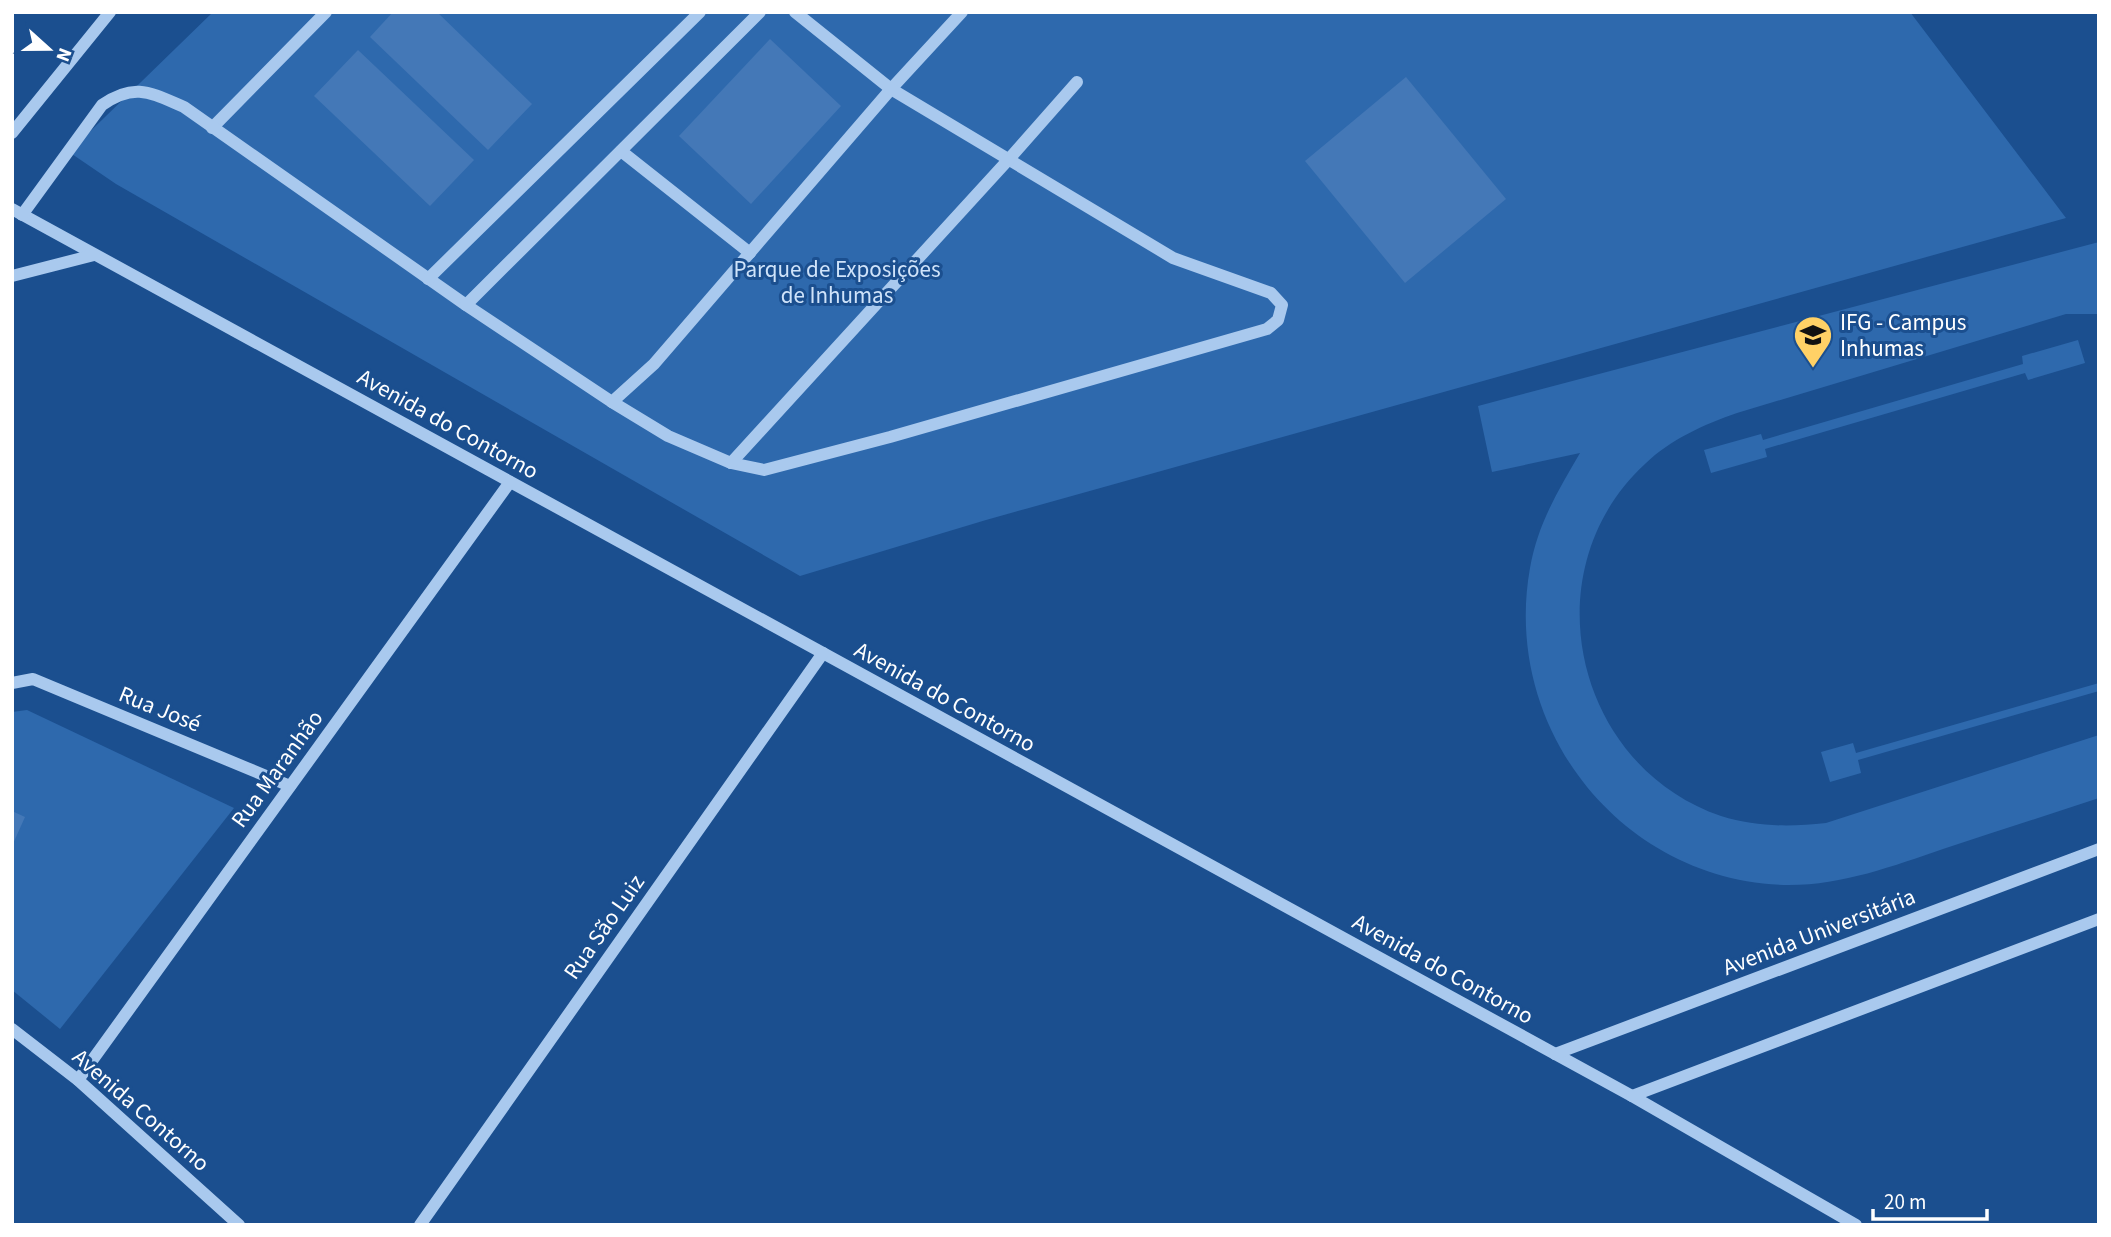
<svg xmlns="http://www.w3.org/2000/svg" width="2111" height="1237" viewBox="0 0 2111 1237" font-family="'Source Sans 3',sans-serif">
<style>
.green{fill:#2e69ad}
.building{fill:#4478b7}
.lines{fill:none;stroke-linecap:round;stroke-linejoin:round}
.minor{stroke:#a9c9ee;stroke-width:12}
.labels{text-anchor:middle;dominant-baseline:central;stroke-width:6;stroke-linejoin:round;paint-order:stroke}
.park-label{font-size:23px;fill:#cfe3fa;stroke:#1b4f8f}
.poi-label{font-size:23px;fill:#fff;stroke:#1b4f8f;text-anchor:start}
.street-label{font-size:23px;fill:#fff;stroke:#1b4f8f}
</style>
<rect width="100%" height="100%" fill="#1b4f8f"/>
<g class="green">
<polygon points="213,12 1910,12 2066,218 986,520 800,576 116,184 69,152"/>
<path d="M 2099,242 L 2099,314 L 2066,314 L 1737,413 C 1703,425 1671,439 1645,464 C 1530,570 1574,766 1721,816 C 1756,827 1790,827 1826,823 L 2099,735 L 2099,798 C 2047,815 1995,832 1943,849 C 1893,866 1843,885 1789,885 C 1624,883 1501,730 1530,568 C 1538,523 1558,491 1580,453 L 1492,472 L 1478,406 Z"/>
<polygon points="2078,340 2085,363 2028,380 2025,373 1765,449 1767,457 1711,473 1704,450 1761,434 1763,440 2023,364 2022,356"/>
<polygon points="2099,683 2099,691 1858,760 1861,773 1830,782 1821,752 1853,743 1856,753"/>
<polygon points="27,710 234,808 60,1029 12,990 12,712"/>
</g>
<g class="building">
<polygon points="393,12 437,12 532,104 488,150 370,37"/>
<polygon points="770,39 841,106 751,204 679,136"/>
<polygon points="358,50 474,160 430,206 314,96"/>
<polygon points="1406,77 1506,199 1405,283 1305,161"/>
<polygon points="12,811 25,817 12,846"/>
</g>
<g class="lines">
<g class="minor">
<polyline points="212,128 326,12"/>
<polyline points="12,133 110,12"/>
<polyline points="621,151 750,253"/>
<polyline points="12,209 1632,1096 1856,1225"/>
<path d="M 22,215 L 102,105 C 135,82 151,93 184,107 L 466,305 L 612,402 L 654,364 L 891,89 L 962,12"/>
<polyline points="12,276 94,255"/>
<polyline points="428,279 700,12"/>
<polyline points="466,305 760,12"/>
<polyline points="612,402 668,436 731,463 764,470 890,437 1267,329 1278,320 1282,305 1271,293 1173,258 891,89 795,12"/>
<polyline points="731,463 1009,159 1077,82"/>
<polyline points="12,683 33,679 290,786"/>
<polyline points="12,1029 78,1080 239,1225"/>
<polyline points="1555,1054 2099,849"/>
<polyline points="78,1080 510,482"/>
<polyline points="1632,1096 2099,919"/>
<polyline points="420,1225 823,653"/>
</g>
</g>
<defs>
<g id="university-pin" transform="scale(2.0125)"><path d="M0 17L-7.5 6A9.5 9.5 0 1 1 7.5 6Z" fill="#ffd166" stroke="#1b4f8f"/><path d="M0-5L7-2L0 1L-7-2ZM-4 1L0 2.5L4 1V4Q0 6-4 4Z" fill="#111"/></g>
</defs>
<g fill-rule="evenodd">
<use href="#university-pin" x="1813" y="335"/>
</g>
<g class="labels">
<g class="park-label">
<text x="837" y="269">Parque de Exposições<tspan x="837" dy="26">de Inhumas</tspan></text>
</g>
<g class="poi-label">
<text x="1840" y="322">IFG - Campus<tspan x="1840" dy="26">Inhumas</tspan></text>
</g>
<g class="street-label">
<text transform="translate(448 424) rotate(29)">Avenida do Contorno</text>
<text transform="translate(945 697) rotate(29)">Avenida do Contorno</text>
<text transform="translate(160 709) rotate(22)">Rua José</text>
<text transform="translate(277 769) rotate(-54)">Rua Maranhão</text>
<text transform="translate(604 927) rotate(-55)">Rua São Luiz</text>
<text transform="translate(1819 932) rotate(-21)">Avenida Universitária</text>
<text transform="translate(1443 969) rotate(29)">Avenida do Contorno</text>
<text transform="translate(141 1110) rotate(41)">Avenida Contorno</text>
</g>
</g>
<rect width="2111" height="1237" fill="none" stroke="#ffffff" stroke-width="28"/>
<g transform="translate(49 49) rotate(111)" stroke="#1b4f8f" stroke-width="5" paint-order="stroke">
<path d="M0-5L12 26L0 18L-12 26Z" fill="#ffffff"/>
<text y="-10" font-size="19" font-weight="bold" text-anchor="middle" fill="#ffffff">N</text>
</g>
<path d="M1873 1209v10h114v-10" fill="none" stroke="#ffffff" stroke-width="3.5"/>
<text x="1884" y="1209" font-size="21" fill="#ffffff" stroke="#1b4f8f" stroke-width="5" paint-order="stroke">20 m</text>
</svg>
